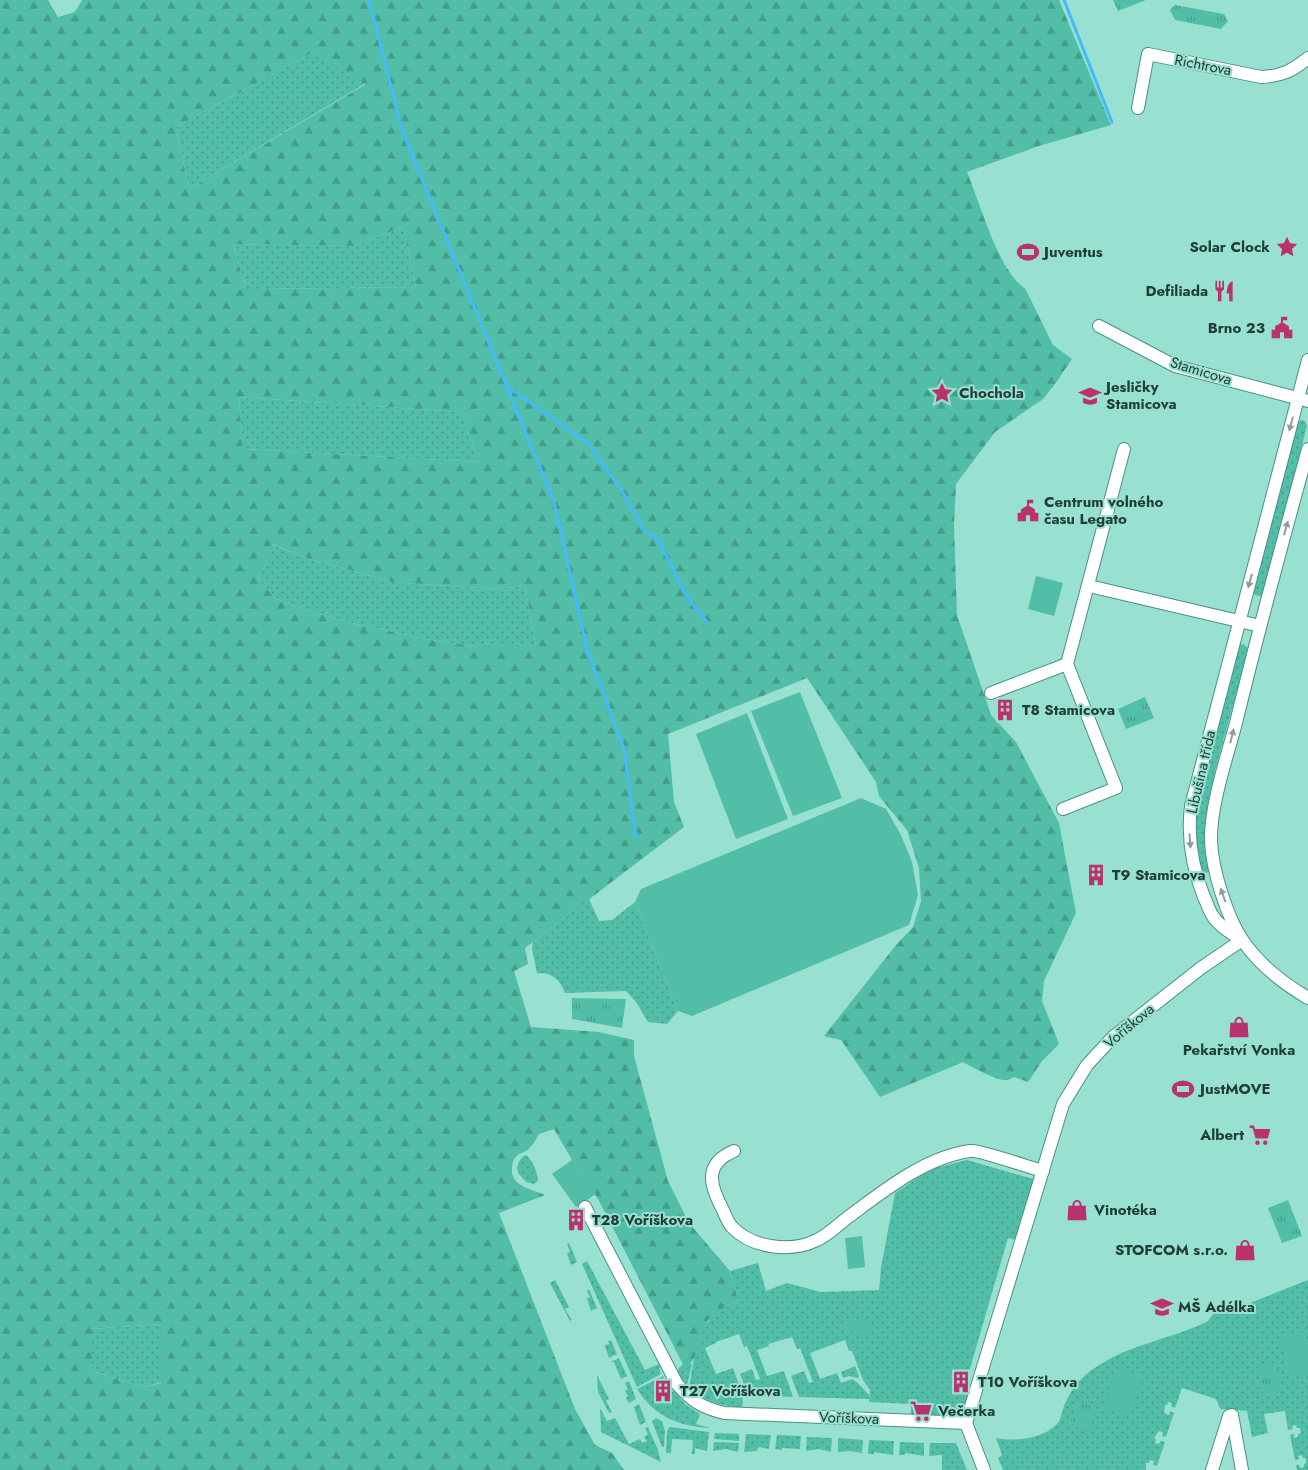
<svg xmlns="http://www.w3.org/2000/svg" width="1308" height="1470" viewBox="0 0 1308 1470" font-family="Jost,sans-serif">
<style>
.grass{fill:url(#grass-dots)}
.forest{fill:url(#forest-firs);fill-rule:evenodd}
.park{fill:url(#park-tufts)}
.pitch{fill:#52bea8}
.lines{fill:none;stroke-linecap:round;stroke-linejoin:round}
.stream{stroke:#44bafd;stroke-width:3}
.minor-casing{stroke:#4a9182;stroke-width:14}
.minor{stroke:#fff;stroke-width:12}
.oneway{fill:#909e9b}
.labels{text-anchor:middle;dominant-baseline:central;stroke-width:4;stroke-linejoin:round;paint-order:stroke}
.street-label{font-size:15px;fill:#203e37;stroke:#98e1d0}
.poi-label{font-size:15px;font-weight:bold;fill:#203e37;stroke:#98e1d0;text-anchor:start}
</style>
<defs>
<pattern id="grass-dots" width="8" height="8" patternUnits="userSpaceOnUse" patternTransform="scale(1.25)"><rect width="8" height="8" fill="#52bea8"/><path d="M2 2h.1M6 6h.1" fill="none" stroke="#449c8a" stroke-width="1.8" stroke-linecap="round"/></pattern>
<pattern id="forest-firs" width="22" height="20" patternUnits="userSpaceOnUse" patternTransform="scale(1.25)"><rect width="22" height="20" fill="#52bea8"/><path d="M5 1l3.5 6h-7zM16 11l3.5 6h-7z" fill="#449c8a"/></pattern>
<pattern id="park-tufts" width="24" height="20" patternUnits="userSpaceOnUse" patternTransform="scale(1.25)"><rect width="24" height="20" fill="#52bea8"/><path d="M3 7l-1-3M5 7V3M7 7l1-3M15 17l-1-3M17 17v-4M19 17l1-3" fill="none" stroke="#449c8a"/></pattern>
</defs>
<rect width="100%" height="100%" fill="#98e1d0"/>
<g class="grass">
<polygon points="312,53 366,83 189,189 176,127"/>
<polygon points="403,227 416,287 246,289 233,244 354,246"/>
<polygon points="239,397 461,412 479,462 243,449"/>
<polygon points="1301,420 1305,421 1307,426 1262,597 1252,594 1297,423"/>
<polygon points="271,544 303,557 392,582 494,589 525,586 536,646 473,646 431,640 351,623 309,611 276,599 258,579 267,562"/>
<polygon points="1243,644 1247,647 1248,650 1215,771 1206,818 1205,834 1210,872 1201,874 1197,854 1196,813 1239,645"/>
<path d="M 589,899 L 599,921 L 612,920 L 635,902 L 678,1011 L 667,1024 L 648,1022 L 636,1002 L 626,991 L 565,993 C 560,979 552,972 537,973 L 532,949 L 533,942 Z"/>
<path d="M 526,1155 C 533,1161 537,1171 538,1181 L 534,1184 L 526,1182 L 518,1173 C 516,1166 519,1158 526,1155 Z"/>
<path d="M 967,1160 L 1040,1181 L 1022,1242 L 1008,1238 L 969,1372 L 959,1369 L 954,1385 L 975,1393 L 966,1423 L 911,1421 L 911,1404 L 869,1402 L 870,1390 L 863,1380 L 852,1351 L 849,1351 L 845,1340 L 810,1353 L 820,1379 L 837,1373 L 841,1383 L 852,1379 L 857,1382 L 869,1395 L 869,1399 L 799,1397 L 791,1376 L 804,1371 L 809,1383 L 813,1382 L 800,1348 L 797,1349 L 792,1337 L 768,1344 L 769,1346 L 757,1350 L 767,1376 L 784,1371 L 793,1397 L 748,1395 L 740,1374 L 752,1369 L 756,1380 L 760,1379 L 747,1346 L 744,1347 L 739,1334 L 716,1342 L 716,1343 L 705,1348 L 716,1374 L 733,1368 L 743,1396 L 742,1408 C 722,1406 703,1401 689,1387 C 693,1368 696,1334 709,1320 C 716,1311 728,1306 738,1301 L 730,1271 L 758,1263 L 766,1291 L 787,1283 L 821,1292 L 879,1290 L 881,1268 L 895,1193 L 931,1169 Z"/>
<polygon points="569,1243 577,1262 571,1265 567,1253 570,1252 567,1244"/>
<polygon points="587,1261 645,1370 659,1364 660,1367 659,1368 661,1374 637,1387 582,1264"/>
<polygon points="555,1280 569,1307 565,1309 572,1320 570,1321 550,1283"/>
<path d="M 1308,1280 L 1308,1470 L 1297,1470 L 1296,1465 L 1299,1465 L 1300,1468 L 1304,1467 L 1304,1464 L 1306,1463 L 1306,1458 L 1303,1458 L 1302,1455 L 1298,1456 L 1299,1459 L 1295,1460 L 1290,1435 L 1294,1434 L 1294,1438 L 1298,1437 L 1298,1434 L 1301,1433 L 1300,1428 L 1297,1428 L 1296,1425 L 1292,1426 L 1293,1429 L 1288,1430 L 1285,1411 L 1264,1414 L 1268,1433 L 1252,1437 L 1247,1411 L 1220,1409 L 1216,1399 L 1182,1388 L 1175,1408 L 1171,1406 L 1172,1403 L 1168,1402 L 1167,1405 L 1165,1405 L 1164,1413 L 1169,1415 L 1170,1411 L 1174,1413 L 1166,1437 L 1162,1436 L 1163,1432 L 1159,1431 L 1154,1438 L 1156,1439 L 1155,1443 L 1159,1444 L 1161,1441 L 1165,1442 L 1157,1466 L 1153,1465 L 1154,1461 L 1150,1460 L 1149,1463 L 1146,1463 L 1146,1470 L 1003,1470 L 998,1458 L 1002,1455 L 996,1438 C 1015,1442 1042,1439 1057,1424 C 1061,1420 1062,1412 1064,1406 C 1072,1387 1083,1374 1101,1364 C 1132,1344 1175,1338 1208,1321 L 1213,1314 L 1213,1304 L 1226,1309 L 1235,1309 Z"/>
<polygon points="589,1289 597,1308 591,1311 587,1299 590,1297 587,1291"/>
<polygon points="162,1324 162,1382 144,1387 92,1371 92,1329"/>
<polygon points="611,1340 617,1354 609,1358 605,1346 603,1346 609,1344 608,1341"/>
<polygon points="619,1358 627,1376 621,1379 614,1362 611,1362"/>
<polygon points="683,1364 692,1364 687,1385 679,1376 678,1369"/>
<polygon points="855,1366 859,1376 858,1378 849,1376 843,1378 841,1372"/>
<polygon points="597,1375 609,1399 606,1401 612,1412 609,1413 598,1392"/>
<path d="M 663,1376 L 666,1381 L 668,1380 L 669,1382 L 657,1389 L 661,1396 L 674,1391 L 686,1405 L 700,1414 L 696,1424 L 710,1428 C 678,1426 655,1417 637,1389 Z"/>
<polygon points="629,1381 636,1399 629,1403 626,1398 628,1396 625,1391 623,1392 628,1389 625,1383"/>
<polygon points="639,1404 646,1422 640,1425 634,1407 632,1408"/>
<polygon points="600,1408 607,1421 615,1418 629,1444 640,1439 642,1443 647,1441 644,1437 648,1434 645,1429 648,1427 658,1450 661,1462 601,1432"/>
<polygon points="656,1418 662,1421 665,1431 664,1447 662,1447 652,1421"/>
<polygon points="670,1427 709,1432 707,1451 695,1448 695,1454 692,1454 693,1440 672,1439 671,1453 666,1453 667,1431"/>
<polygon points="715,1433 739,1434 739,1441 714,1439"/>
<polygon points="746,1434 771,1435 769,1449 758,1447 757,1451 744,1452"/>
<polygon points="777,1435 801,1436 800,1449 782,1448 782,1450 775,1449"/>
<polygon points="807,1437 832,1438 831,1452 819,1449 806,1451"/>
<polygon points="838,1438 863,1440 862,1453 850,1451 838,1452"/>
<polygon points="869,1440 894,1441 893,1455 874,1452 874,1454 868,1454"/>
<polygon points="714,1442 739,1443 738,1452 726,1449 713,1451"/>
<polygon points="900,1442 924,1443 924,1456 905,1453 905,1455 899,1455"/>
<polygon points="930,1443 956,1443 967,1470 942,1470 942,1455 929,1456"/>
</g>
<path class="forest" d="M 0,0 L 48,0 L 58,17 L 75,12 L 82,0 L 1059,0 L 1111,125 L 1039,146 L 967,172 C 979,200 999,273 1025,288 L 1053,345 L 1072,359 L 1055,384 L 1043,399 L 995,432 L 956,484 L 954,525 L 957,615 L 991,715 L 1016,742 L 1059,823 L 1076,913 L 1044,981 L 1042,1001 L 1059,1044 L 1042,1061 L 1028,1082 L 1014,1077 C 1012,1078 1009,1080 1007,1080 C 996,1081 972,1067 963,1062 L 880,1097 L 841,1040 L 824,1036 L 896,945 L 913,927 L 921,901 L 919,868 L 907,830 L 879,796 L 876,782 L 807,678 L 668,734 L 674,802 L 684,827 L 525,948 L 528,964 L 514,971 L 531,1027 L 599,1032 L 634,1040 L 634,1056 L 668,1181 L 689,1223 L 730,1271 L 738,1301 L 724,1308 L 708,1320 L 700,1336 L 695,1357 L 686,1370 L 598,1199 L 572,1160 L 554,1129 L 539,1134 C 535,1141 531,1149 524,1152 C 518,1155 522,1151 517,1156 C 513,1159 513,1162 512,1166 C 509,1186 531,1189 545,1195 L 499,1213 L 575,1409 L 595,1445 L 612,1453 L 624,1470 L 0,1470 ZM 312,53 L 366,84 L 189,189 L 176,127 ZM 403,227 L 416,287 L 246,289 L 233,244 L 354,246 ZM 239,397 L 461,412 L 479,462 L 243,449 ZM 272,544 L 303,557 L 392,582 L 494,589 L 525,586 L 536,646 L 473,646 L 431,640 L 351,623 L 309,611 L 276,599 L 258,579 L 267,562 ZM 161,1324 L 161,1383 L 144,1387 L 92,1371 L 92,1329 Z"/>
<g class="park">
<polygon points="1113,0 1146,0 1118,11"/>
<polygon points="1175,5 1224,14 1228,21 1221,29 1175,20 1170,10"/>
<polygon points="1145,697 1154,718 1126,729 1118,709"/>
<polygon points="572,998 626,999 622,1028 572,1019"/>
<polygon points="1288,1200 1302,1236 1282,1243 1268,1208"/>
<polygon points="1277,1363 1283,1392 1263,1395 1258,1366"/>
<polygon points="1077,1401 1096,1407 1089,1431 1070,1425"/>
</g>
<g class="pitch">
<polygon points="1036,576 1063,583 1054,616 1028,609"/>
<polygon points="800,692 842,798 793,816 751,711"/>
<polygon points="747,713 788,819 736,839 696,734"/>
<polygon points="861,798 886,809 901,835 912,862 918,895 909,925 692,1016 678,1011 635,902 641,889"/>
<polygon points="572,1160 596,1194 576,1207 552,1174"/>
<polygon points="862,1236 865,1267 848,1269 845,1238"/>
<path d="M 861,1319 C 872,1323 875,1333 863,1338 L 852,1332 L 844,1332 L 841,1329 L 841,1324 L 846,1321 Z"/>
<polygon points="1305,1332 1308,1344 1308,1374 1289,1378 1281,1337"/>
<polygon points="1116,1369 1141,1378 1128,1416 1104,1409"/>
</g>
<g class="lines">
<g class="stream">
<polyline points="369,0 402,130 554,502 587,649 624,749 636,837"/>
<polyline points="1064,0 1112,122"/>
<polyline points="508,387 589,444 625,496 644,530 658,539 686,595 708,624"/>
</g>
<g class="minor-casing">
<g id="minor">
<path d="M 1138,108 L 1148,54 L 1261,77 C 1282,76 1292,71 1308,58"/>
<polyline points="1099,326 1175,366 1308,401"/>
<path d="M 1308,449 C 1283,540 1258,631 1236,723 C 1227,757 1210,806 1211,841 C 1212,869 1227,918 1243,941 C 1259,964 1284,984 1308,998"/>
<polyline points="1089,586 1260,626"/>
<polyline points="991,693 1067,664"/>
<polyline points="1063,809 1116,788 1067,664 1124,449"/>
<path d="M 1242,940 C 1231,933 1219,926 1212,915 C 1209,910 1207,903 1204,897 C 1192,867 1187,838 1191,806 L 1308,360"/>
<path d="M 734,1151 C 703,1164 710,1186 723,1210 C 725,1215 728,1223 732,1227 C 752,1248 791,1253 817,1240 C 828,1235 838,1225 847,1218 C 882,1192 925,1157 970,1151 C 977,1149 1031,1168 1043,1171"/>
<path d="M 585,1207 L 677,1384 C 693,1402 701,1407 724,1413 L 966,1423"/>
<polyline points="966,1423 1063,1104 1087,1065 1113,1037 1201,968 1242,940"/>
<polyline points="966,1423 984,1470"/>
<polyline points="1212,1470 1229,1416 1232,1415 1242,1470"/>
</g>
</g>
<use href="#minor" class="minor"/>
</g>
<defs><path id="oneway-solid" d="M-6-.8H1V-3.2L6.5 0L1 3.2V.8H-6Z" transform="scale(1.25)"/></defs>
<g class="oneway">
<use href="#oneway-solid" transform="translate(1291 424) rotate(105)"/>
<use href="#oneway-solid" transform="translate(1286 528) rotate(-75)"/>
<use href="#oneway-solid" transform="translate(1250 581) rotate(105)"/>
<use href="#oneway-solid" transform="translate(1232 736) rotate(-76)"/>
<use href="#oneway-solid" transform="translate(1190 841) rotate(86)"/>
<use href="#oneway-solid" transform="translate(1223 895) rotate(-110)"/>
</g>
<defs>
<g id="sight-bare" transform="scale(1.725)"><path d="M0-6L1.8-2.2L6-1.7L2.9 1.2L3.7 5.4L0 3.3L-3.7 5.4L-2.9 1.2L-6-1.7L-1.8-2.2Z" fill="#ba316e" stroke="#98e1d0" stroke-width="2.5" paint-order="stroke"/></g>
<g id="stadium-bare" transform="scale(1.725)"><path d="M0-5a6.5 5 0 1 0 0 10a6.5 5 0 1 0 0-10ZM-3.5-1.8h7v3.6h-7Z" fill="#ba316e" stroke="#98e1d0" stroke-width="2.5" paint-order="stroke"/></g>
<g id="restaurant-bare" transform="scale(1.725)"><path d="M-5-6h1v4h1v-4h1v4h1v-4h1v5L-1.5 .5V6h-2V.5L-5-1ZM5-6V6H3V1.5H1.5Q1.5-4 5-6Z" fill="#ba316e" stroke="#98e1d0" stroke-width="2.5" paint-order="stroke"/></g>
<g id="civic-bare" transform="scale(1.725)"><path d="M-.6-6.5H3V-4.5H.6V-3L4-1V1h2V6H-6V1h2V-1L-.6-3ZM-1.2 2.5V6h2.4V2.5Z" fill="#ba316e" stroke="#98e1d0" stroke-width="2.5" paint-order="stroke"/></g>
<g id="school-bare" transform="scale(1.725)"><path d="M0-5L7-2L0 1L-7-2ZM-4 1L0 2.5L4 1V4Q0 6-4 4Z" fill="#ba316e" stroke="#98e1d0" stroke-width="2.5" paint-order="stroke"/></g>
<g id="building-bare" transform="scale(1.725)"><path d="M-4-6H4V6H1V3H-1V6H-4ZM-2.5-4.3h1.7v1.8h-1.7ZM.8-4.3h1.7v1.8H.8ZM-2.5-1h1.7V.8h-1.7ZM.8-1h1.7V.8H.8Z" fill="#ba316e" stroke="#98e1d0" stroke-width="2.5" paint-order="stroke"/></g>
<g id="shop-bare" transform="scale(1.725)"><path d="M-5-2.5h2.3a2.7 3.5 0 0 1 5.4 0H5L5.5 6h-11ZM-1.5-2.5h3a1.5 2.3 0 0 0-3 0Z" fill="#ba316e" stroke="#98e1d0" stroke-width="2.5" paint-order="stroke"/></g>
<g id="supermarket-bare" transform="scale(1.725)"><path d="M-6-5.5h2.5l.6 2H6L4.5 2H-2.5L-4.4-4H-6ZM-1.5 3.2a1.3 1.3 0 1 0 .1 0ZM3 3.2a1.3 1.3 0 1 0 .1 0Z" fill="#ba316e" stroke="#98e1d0" stroke-width="2.5" paint-order="stroke"/></g>
</defs>
<g fill-rule="evenodd">
<use href="#sight-bare" x="1287" y="247"/>
<use href="#stadium-bare" x="1028" y="252"/>
<use href="#restaurant-bare" x="1224" y="291"/>
<use href="#civic-bare" x="1282" y="328"/>
<use href="#sight-bare" x="942" y="393"/>
<use href="#school-bare" x="1090" y="396"/>
<use href="#civic-bare" x="1028" y="511"/>
<use href="#building-bare" x="1005" y="710"/>
<use href="#building-bare" x="1096" y="875"/>
<use href="#shop-bare" x="1239" y="1027"/>
<use href="#stadium-bare" x="1183" y="1089"/>
<use href="#supermarket-bare" x="1260" y="1135"/>
<use href="#shop-bare" x="1077" y="1210"/>
<use href="#building-bare" x="576" y="1220"/>
<use href="#shop-bare" x="1245" y="1250"/>
<use href="#school-bare" x="1162" y="1307"/>
<use href="#building-bare" x="961" y="1382"/>
<use href="#building-bare" x="663" y="1391"/>
<use href="#supermarket-bare" x="921" y="1411"/>
</g>
<g class="labels">
<g class="street-label">
<text transform="translate(1203 65) rotate(11)">Richtrova</text>
<text transform="translate(1201 371) rotate(17)">Stamicova</text>
<text transform="translate(1201 772) rotate(-77)">Libušina třída</text>
<text transform="translate(1129 1026) rotate(-40)">Voříškova</text>
<text transform="translate(849 1418) rotate(2)">Voříškova</text>
</g>
<g class="poi-label">
<text x="1270" y="247" text-anchor="end">Solar Clock</text>
<text x="1044" y="252">Juventus</text>
<text x="1208" y="291" text-anchor="end">Defiliada</text>
<text x="1265" y="328" text-anchor="end">Brno 23</text>
<text x="1106" y="387">Jesličky<tspan x="1106" dy="17">Stamicova</tspan></text>
<text x="959" y="393">Chochola</text>
<text x="1044" y="502">Centrum volného<tspan x="1044" dy="17">času Legato</tspan></text>
<text x="1022" y="710">T8 Stamicova</text>
<text x="1112" y="875">T9 Stamicova</text>
<text x="1239" y="1050" text-anchor="middle">Pekařství Vonka</text>
<text x="1200" y="1089">JustMOVE</text>
<text x="1244" y="1135" text-anchor="end">Albert</text>
<text x="1094" y="1210">Vinotéka</text>
<text x="592" y="1220">T28 Voříškova</text>
<text x="1228" y="1250" text-anchor="end">STOFCOM s.r.o.</text>
<text x="1178" y="1307">MŠ Adélka</text>
<text x="978" y="1382">T10 Voříškova</text>
<text x="680" y="1391">T27 Voříškova</text>
<text x="938" y="1411">Večerka</text>
</g>
</g>
</svg>
